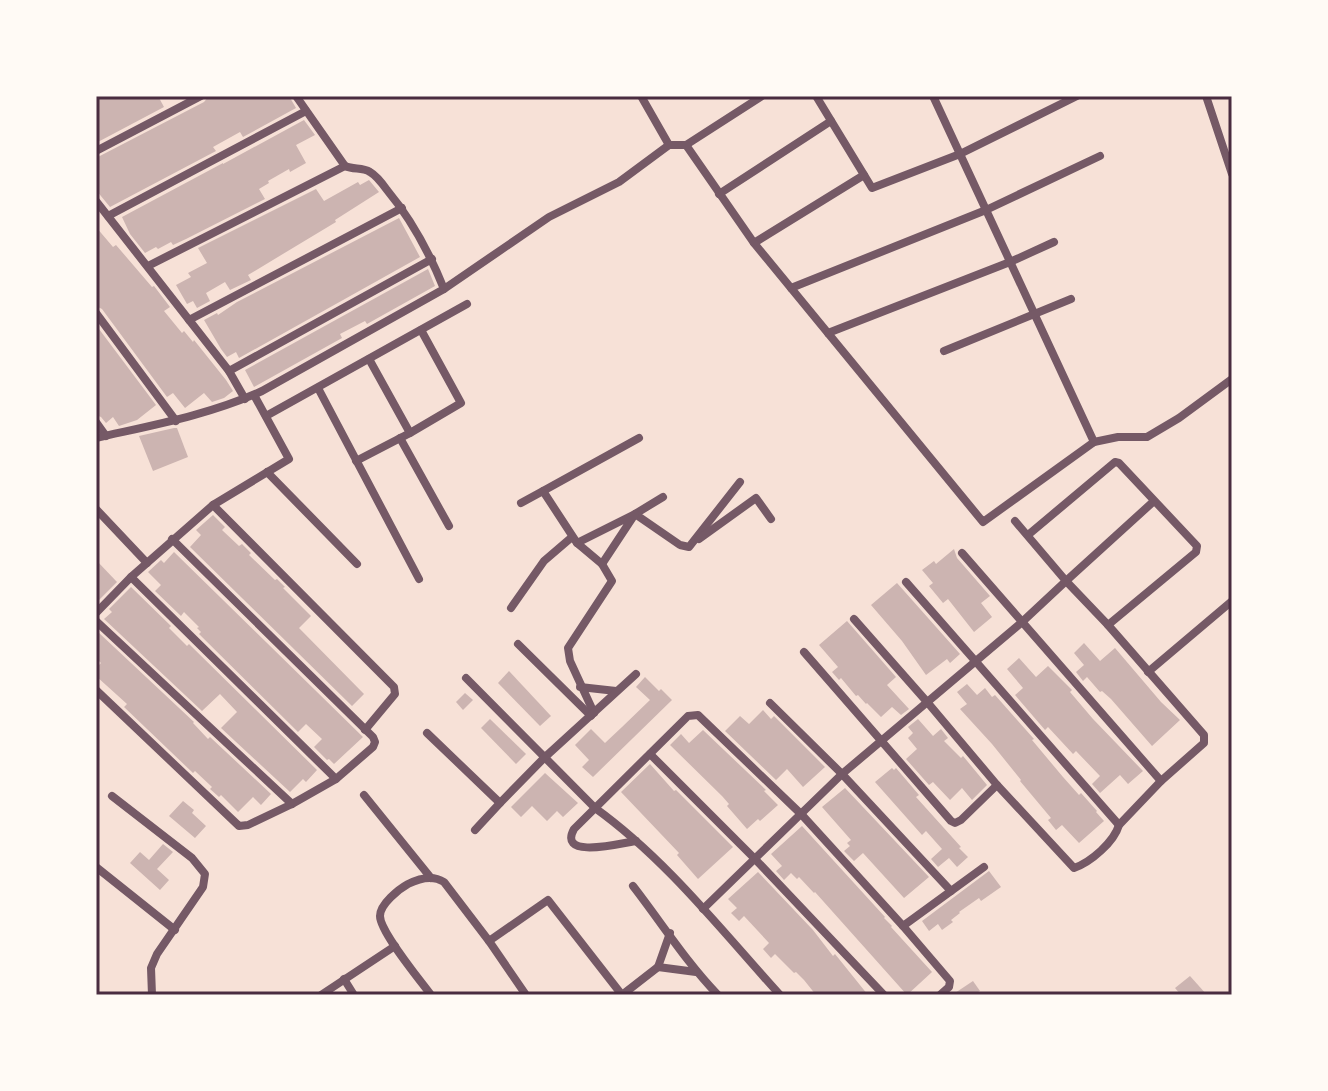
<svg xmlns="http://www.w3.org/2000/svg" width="1328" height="1091" viewBox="0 0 1328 1091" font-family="Inter,sans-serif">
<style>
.building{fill:#ccb4b1}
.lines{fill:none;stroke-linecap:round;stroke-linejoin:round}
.minor{stroke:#755966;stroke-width:8}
.neatline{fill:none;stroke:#4a2c40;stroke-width:3}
</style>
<rect width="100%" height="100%" fill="#f7e1d7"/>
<g class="building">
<polygon points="96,96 158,96 164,107 96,143"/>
<polygon points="209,96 289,96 296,108 243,137 240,132 213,147 216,151 110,207 96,190 96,158 204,102"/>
<polygon points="304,120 315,135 296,145 306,163 290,172 289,169 268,181 269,183 259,189 265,199 186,239 173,245 171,242 158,249 156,247 145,253 130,234 122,217 223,163 223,164"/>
<polygon points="369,180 379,192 335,220 336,222 248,275 251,280 230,290 225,282 206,293 210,301 197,308 193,301 187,304 176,285 191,277 188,273 207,263 198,248 316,189 324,201 358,182 360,185"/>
<polygon points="399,218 420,257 239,358 236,352 227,357 221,349 204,320 217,313 218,315 237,302"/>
<polygon points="96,227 113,247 116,245 152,287 154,286 170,307 164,311 182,333 184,331 193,342 194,340 226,380 233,391 224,398 212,402 204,393 185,408 173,393 167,397 102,309 96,306"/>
<polygon points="428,269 435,286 367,324 365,321 340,334 342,338 254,387 245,370"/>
<polygon points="96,325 156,405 137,420 119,426 113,417 106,423 101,417 96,415"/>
<polygon points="174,428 177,428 188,457 153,471 139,436"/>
<polygon points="213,515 225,527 222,530 239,546 242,544 251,553 249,555 275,580 277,579 285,587 283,588 311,616 299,628 364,694 352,706 190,547 201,535 196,530"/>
<polygon points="954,549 957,558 990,596 981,603 992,617 974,632 948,599 943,603 929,586 933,583 922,570 934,561 936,564"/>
<polygon points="174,552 363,737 334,764 329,759 327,760 314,747 322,739 306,724 298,732 199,634 201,632 197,628 199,627 184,612 181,616 155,591 161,585 148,572 161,560 164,563"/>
<polygon points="96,560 117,582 99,600 96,597"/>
<polygon points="897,583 960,654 950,663 947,659 926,675 902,641 871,605"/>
<polygon points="131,587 171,626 169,628 187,646 189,644 317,770 306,782 303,779 290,792 221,728 237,712 220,694 202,711 104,619 112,612 109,609"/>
<polygon points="847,621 896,677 887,685 909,709 901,715 892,707 881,717 867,703 866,704 858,695 856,696 841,678 839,680 832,672 838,667 819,645"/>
<polygon points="98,632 194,722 193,723 208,739 210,737 271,794 261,805 253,797 238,812 221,795 219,797 210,789 212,787 195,771 193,773 124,707 127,704 96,676 96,668 101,663 96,658 96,634"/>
<polygon points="1084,643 1100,661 1115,648 1161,702 1180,720 1152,746 1111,699 1102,691 1100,692 1087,677 1083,681 1076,672 1084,665 1074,653"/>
<polygon points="1019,658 1036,677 1048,666 1072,690 1070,692 1093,719 1143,771 1128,784 1120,775 1100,793 1092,784 1100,776 1076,751 1073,754 1048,727 1045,730 1015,695 1023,688 1007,669"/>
<polygon points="509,671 551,716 540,726 498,683"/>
<polygon points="645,677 659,691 661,689 672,700 593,777 582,767 589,760 575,745 591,729 605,743 622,727 650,700 636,687"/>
<polygon points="967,684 977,695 985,688 992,697 995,695 1034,739 1032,740 1063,777 1079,795 1081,793 1097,811 1096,812 1104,821 1079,843 1062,825 1056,830 1048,820 1051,818 1020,781 1021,780 992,744 960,709 967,704 957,692"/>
<polygon points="465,693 473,700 463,710 456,702"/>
<polygon points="763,710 771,719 774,716 825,767 803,787 787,769 776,780 725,731 740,716 749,724"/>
<polygon points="490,719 526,754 516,764 481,728"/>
<polygon points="918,719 933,736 941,729 948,738 944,741 961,758 963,756 987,785 972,800 962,788 950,800 933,782 929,785 906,759 917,749 908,738 913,733 908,727"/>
<polygon points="703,730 766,790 764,791 778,805 760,821 758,819 747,829 727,806 729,804 722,796 670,745 681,734 689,743"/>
<polygon points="650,764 674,791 676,790 733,847 698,879 677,855 679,853 621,792"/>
<polygon points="892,768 894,770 896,768 919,795 916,797 961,847 959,848 968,857 957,867 949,858 938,867 931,859 942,849 926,831 922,835 875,782"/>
<polygon points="545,773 578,803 563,817 557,811 547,821 532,806 521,817 511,807"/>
<polygon points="845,788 929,877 904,898 863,853 854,861 844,851 850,846 847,843 851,840 822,807"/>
<polygon points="183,801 194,810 192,813 206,826 195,838 169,816"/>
<polygon points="802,826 885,917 884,918 892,926 891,927 932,972 907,995 815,892 814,893 799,877 797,879 791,873 784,880 776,871 782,866 771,854"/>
<polygon points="163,844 173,852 157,869 169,880 160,890 130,863 140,852 149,860"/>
<polygon points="989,871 1001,887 981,901 979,898 959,912 960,913 951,920 953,922 942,930 938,924 929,931 922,921"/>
<polygon points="758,872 813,930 833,956 835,954 868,995 816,995 804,980 796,972 794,973 775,954 771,958 763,949 769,943 744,916 739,921 731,913 737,908 728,899"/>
<polygon points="1190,976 1207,995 1181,995 1175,988"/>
<polygon points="973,981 980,991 973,995 952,995"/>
</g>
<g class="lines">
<g class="minor">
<polyline points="641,96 669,145"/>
<polyline points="816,96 872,188 960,154 1077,96"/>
<polyline points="933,96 1094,442"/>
<polyline points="1206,96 1232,174"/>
<polyline points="686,145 762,96"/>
<polyline points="96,151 201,96"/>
<polyline points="719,194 831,121"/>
<polyline points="96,201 229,371 245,399"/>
<polyline points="108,216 306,111"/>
<polyline points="754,243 864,175"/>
<polyline points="148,266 345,166"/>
<polyline points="791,288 986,210 1100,156"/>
<polyline points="444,289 549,217 619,182 669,145 686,145 754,243 983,522 1094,442 1118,437 1147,437 1179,418 1232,379"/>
<polyline points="96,313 176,421"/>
<polyline points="189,320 402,208"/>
<polyline points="828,333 1010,262 1054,242"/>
<polyline points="944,351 1071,299"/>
<polyline points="369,359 410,433"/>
<polyline points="229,371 432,259"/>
<polyline points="318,388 419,579"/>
<polyline points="266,416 467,304"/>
<polyline points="96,422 106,436"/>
<path d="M 96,438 C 153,425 209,415 262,391 L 444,289 C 430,254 412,220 387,190 C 382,183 377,176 370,172 C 362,167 354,170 345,166 L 296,96"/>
<polyline points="400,438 449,526"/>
<polyline points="356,461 410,433 461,403 421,330"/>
<polyline points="267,472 357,564"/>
<polyline points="663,497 635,514 680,545 689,547 740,482"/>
<polyline points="521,503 543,491"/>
<polyline points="213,505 289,459 254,395"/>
<polyline points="96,509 147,563"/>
<polyline points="1028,535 1115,462 1119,463 1197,546 1196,552 1108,625 1066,581 1154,501"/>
<polyline points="699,539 756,498 771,519"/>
<polyline points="577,543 635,514 602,564"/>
<polyline points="962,553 1161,781"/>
<polyline points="131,577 336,779"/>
<polyline points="906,582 1119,825"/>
<polyline points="511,608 544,561 572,537"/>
<polyline points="96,613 131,577 213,505 394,687 395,694 365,730"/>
<path d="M 854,619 L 928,703 L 997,785 L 1074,868 C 1091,862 1114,842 1119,825 L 1161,781 L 1204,743 L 1204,735 L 1108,625"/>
<polyline points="96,621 292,804"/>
<polyline points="518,644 591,716"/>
<polyline points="804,652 951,821 955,823 961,820 997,785"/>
<polyline points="1148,672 1232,601"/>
<path d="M 466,678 L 595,808 C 666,859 722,931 780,995"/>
<polyline points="580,687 616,691"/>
<polyline points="96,690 239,826 248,825 292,804 336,779 373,747 375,742 373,737 172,539"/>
<polyline points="770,703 842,774 951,891"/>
<polyline points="594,713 570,661 568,648 612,581 602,564 577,543 543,491 639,438"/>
<polyline points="427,733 500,803 544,758 636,674"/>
<polyline points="650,754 754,858 884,995"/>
<polyline points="364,795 431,878"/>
<polyline points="112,796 192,858 205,874 203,887 157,954 151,968 152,995"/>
<polyline points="475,830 500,803"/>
<path d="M 636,841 C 622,843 557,860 574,829 L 688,716 L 698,715 L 802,815 L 903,926 L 950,981 L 949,987 L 940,995"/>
<polyline points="96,867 175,930"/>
<path d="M 633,886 C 661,922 686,962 718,995"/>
<polyline points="703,909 842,774 1021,623 1066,581 1015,521"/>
<polyline points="903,926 984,867"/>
<polyline points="670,933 658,967 696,972"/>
<polyline points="344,979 354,995"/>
<polyline points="321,995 395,946"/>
<path d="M 431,995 C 420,980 380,932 380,916 C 380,904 399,889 408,884 C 420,878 433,875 444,882 L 489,941"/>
<polyline points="526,995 489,941 548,900 622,995"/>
<polyline points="622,995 658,967"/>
</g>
</g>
<rect width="1328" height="1091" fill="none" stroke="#fffaf5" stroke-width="196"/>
<rect x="98" y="98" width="1132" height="895" class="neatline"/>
</svg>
